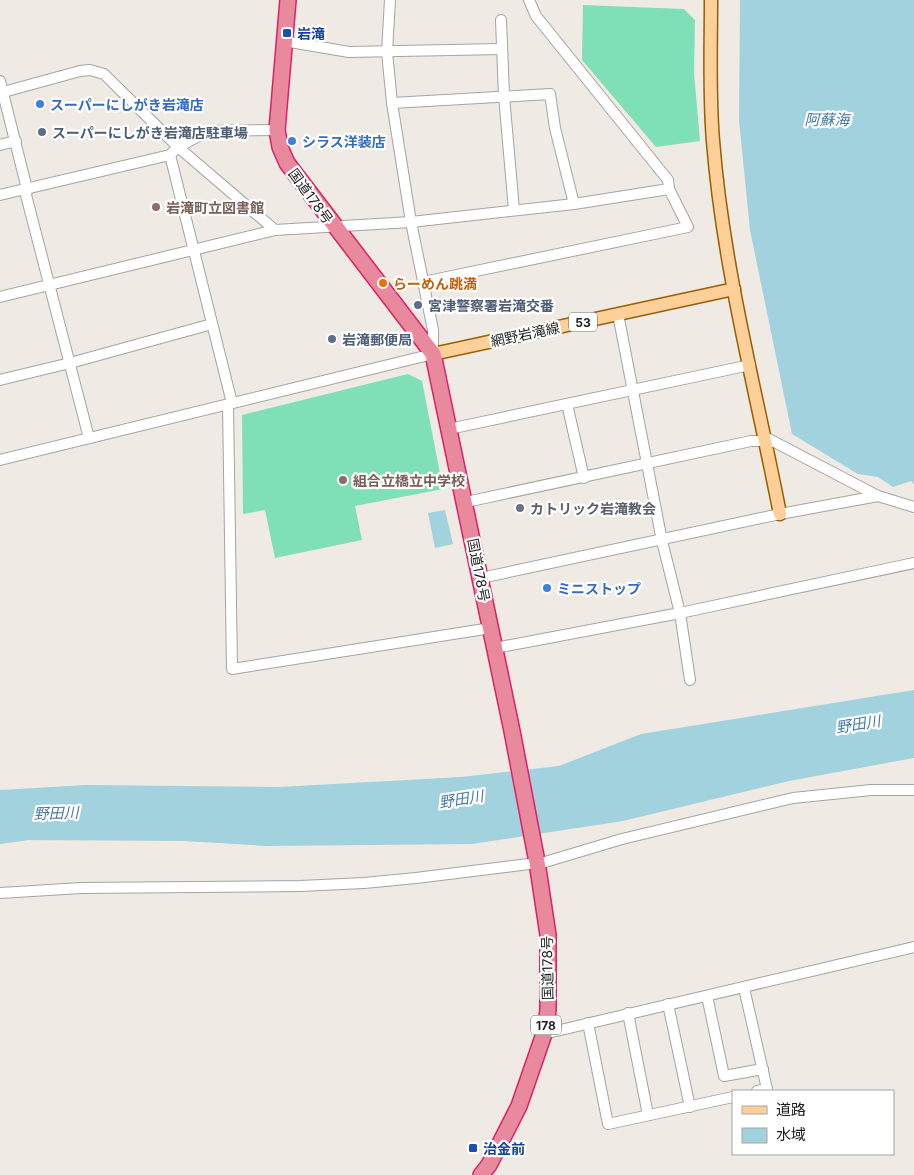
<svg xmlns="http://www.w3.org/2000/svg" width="914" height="1175" viewBox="0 0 914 1175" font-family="Inter,'Noto Sans JP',sans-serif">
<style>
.pitch{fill:#7fe0b7}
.water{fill:#a2d2dd}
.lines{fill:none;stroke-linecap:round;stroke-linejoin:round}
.minor-casing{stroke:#a4a4a4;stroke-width:12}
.major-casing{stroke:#975f00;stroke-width:15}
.highway-casing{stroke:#dc2167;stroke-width:18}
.minor{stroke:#fff;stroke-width:10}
.major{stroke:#fdcf99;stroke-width:12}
.highway{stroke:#e8899e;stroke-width:15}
.transit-dot{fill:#1a4fb4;stroke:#fff;stroke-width:2}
.shop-dot{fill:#3f7fe0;stroke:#fff;stroke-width:2}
.service-dot{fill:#5c6f8a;stroke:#fff;stroke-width:2}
.education-dot{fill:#8d6e63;stroke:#fff;stroke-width:2}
.food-dot{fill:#e8710a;stroke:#fff;stroke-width:2}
.worship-dot{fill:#6b7280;stroke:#fff;stroke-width:2}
.labels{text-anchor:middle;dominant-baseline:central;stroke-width:4.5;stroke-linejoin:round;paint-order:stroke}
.shield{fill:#fff;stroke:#616161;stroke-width:1}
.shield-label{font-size:12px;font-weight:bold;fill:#1d1d1d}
.transit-label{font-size:14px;font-weight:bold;fill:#164399;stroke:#fff;text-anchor:start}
.shop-label{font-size:14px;font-weight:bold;fill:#366cbe;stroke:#fff;text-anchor:start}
.service-label{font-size:14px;font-weight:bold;fill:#4e5e75;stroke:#fff;text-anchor:start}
.street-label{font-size:14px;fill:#1d1d1d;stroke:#fff}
.education-label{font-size:14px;font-weight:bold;fill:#785e54;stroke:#fff;text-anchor:start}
.food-label{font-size:14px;font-weight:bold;fill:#c56008;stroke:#fff;text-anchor:start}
.worship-label{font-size:14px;font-weight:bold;fill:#5b616d;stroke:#fff;text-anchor:start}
.water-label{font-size:15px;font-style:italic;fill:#457aa6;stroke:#fff}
</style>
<rect width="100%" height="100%" fill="#efeae3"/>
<g class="pitch">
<polygon points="583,5 684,9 695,20 694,73 700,141 656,147 582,60"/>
<polygon points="408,374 422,381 443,489 355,506 362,540 275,558 265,510 243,514 242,415"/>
</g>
<g class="water">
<polygon points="740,0 914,0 914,484 911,481 893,487 878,477 858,474 792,434 750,230 739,120"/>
<polygon points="445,510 453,544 435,548 428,513"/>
<polygon points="914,690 914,758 789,781 623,821 472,844 267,846 184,841 29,840 0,844 0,790 86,785 279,787 461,777 559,766 641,734"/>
</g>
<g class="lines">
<g class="minor-casing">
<g id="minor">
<polyline points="529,0 536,16 668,180 669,189"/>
<polyline points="501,20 504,96 514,210"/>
<polyline points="284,41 349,52 501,49"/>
<polyline points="0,81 27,189 26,195 89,438"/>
<polyline points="0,93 80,71 90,70 104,74 178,147 275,230"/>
<polyline points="392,103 550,94 555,128 574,204"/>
<polyline points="0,145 16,141"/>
<polyline points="0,195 170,155"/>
<polyline points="0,297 275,230 411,222 574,204 669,189 688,227 423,282"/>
<polyline points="618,314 662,541 680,613 690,680"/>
<polyline points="0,380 70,363 212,324"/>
<polyline points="232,403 170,155 178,147 208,131 277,130"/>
<polyline points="228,404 232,669 491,628"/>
<polyline points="567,404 584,478"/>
<polyline points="449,429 750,365"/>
<polyline points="765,437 878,496 914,507"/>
<polyline points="0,460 433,354 433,330 411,222 392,103 387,52 390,0"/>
<polyline points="466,502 751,441 766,441"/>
<polyline points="481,578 780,514 878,496"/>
<polyline points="495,648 680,613 914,563"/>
<polyline points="0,893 81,888 300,886 364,883 416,878 545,862 622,839 793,798 871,790 914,790"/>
<polyline points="744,988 767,1089 757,1091"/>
<polyline points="707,996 724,1076 763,1069"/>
<polyline points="668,1004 690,1107"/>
<polyline points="628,1013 648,1115"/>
<polyline points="588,1023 608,1124 733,1097"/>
<polyline points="545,1031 552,1032 914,947"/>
</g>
</g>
<g class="major-casing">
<g id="major">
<path d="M 711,0 C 711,47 709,94 713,141 C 723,267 756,390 780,514"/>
<polyline points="433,354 734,289"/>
</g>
</g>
<g class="highway-casing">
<polyline id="highway" points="288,0 277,130 280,147 287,163 433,354 512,731 537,862 548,935 548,1010 545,1031 519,1106 489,1165 481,1175"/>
</g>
<use href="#minor" class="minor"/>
<use href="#major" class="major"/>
<use href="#highway" class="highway"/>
</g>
<g class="transit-dot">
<rect x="282" y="28" width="10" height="10" rx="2.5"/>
<rect x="468" y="1143" width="10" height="10" rx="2.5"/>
</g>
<g class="shop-dot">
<circle cx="40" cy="104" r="5"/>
<circle cx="292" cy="141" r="5"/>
<circle cx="547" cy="588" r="5"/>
</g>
<g class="service-dot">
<circle cx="42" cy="132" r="5"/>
<circle cx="418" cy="305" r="5"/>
<circle cx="332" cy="339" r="5"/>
</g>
<g class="education-dot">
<circle cx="156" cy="207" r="5"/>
<circle cx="343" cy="480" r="5"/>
</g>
<circle class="food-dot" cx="383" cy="283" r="5"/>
<circle class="worship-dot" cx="520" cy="508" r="5"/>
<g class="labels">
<g class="shield">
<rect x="569" y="312.5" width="28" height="19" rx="4"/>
<rect x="531" y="1015.5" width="30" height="19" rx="4"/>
</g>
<g class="shield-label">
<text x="583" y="322">53</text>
<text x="546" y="1025">178</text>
</g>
<g class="transit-label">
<text x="297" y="33">岩滝</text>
<text x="483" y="1148">治金前</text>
</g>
<g class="shop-label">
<text x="50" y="104">スーパーにしがき岩滝店</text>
<text x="302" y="141">シラス洋装店</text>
<text x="557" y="588">ミニストップ</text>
</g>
<g class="service-label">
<text x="52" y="132">スーパーにしがき岩滝店駐車場</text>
<text x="428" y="305">宮津警察署岩滝交番</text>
<text x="342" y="339">岩滝郵便局</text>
</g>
<g class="street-label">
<text transform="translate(311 196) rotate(54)">国道178号</text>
<text transform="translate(525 334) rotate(-12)">網野岩滝線</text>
<text transform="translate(479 570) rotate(79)">国道178号</text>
<text transform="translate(547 968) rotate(-91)">国道178号</text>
</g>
<g class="education-label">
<text x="166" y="207">岩滝町立図書館</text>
<text x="353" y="480">組合立橋立中学校</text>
</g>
<g class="food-label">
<text x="393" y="283">らーめん跳満</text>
</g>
<g class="worship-label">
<text x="530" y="508">カトリック岩滝教会</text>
</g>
<g class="water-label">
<text x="827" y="119">阿蘇海</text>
<text transform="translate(858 724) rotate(-9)">野田川</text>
<text transform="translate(461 799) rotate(-9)">野田川</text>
<text transform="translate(56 813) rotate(-2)">野田川</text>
</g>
</g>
<rect x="732" y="1090" width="162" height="65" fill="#ffffff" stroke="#a5a5a5"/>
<rect x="742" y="1106" width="25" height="8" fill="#fdcf99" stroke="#a5a5a5"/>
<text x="776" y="1115" font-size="15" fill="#1d1d1d">道路</text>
<rect x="742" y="1128" width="25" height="15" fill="#a2d2dd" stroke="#a5a5a5"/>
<text x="776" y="1140" font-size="15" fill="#1d1d1d">水域</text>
</svg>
